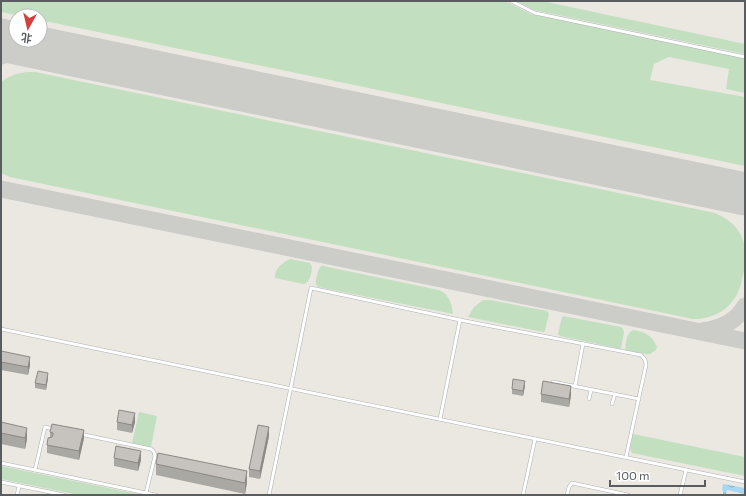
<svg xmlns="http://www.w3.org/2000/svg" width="746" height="496" viewBox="0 0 746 496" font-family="Commissioner,'Noto Sans SC',sans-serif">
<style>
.grass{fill:#c2dfc0}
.water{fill:url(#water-waves)}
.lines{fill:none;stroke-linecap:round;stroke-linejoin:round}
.taxiway{stroke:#ccccc8;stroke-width:17}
.runway{stroke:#ccccc8;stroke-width:43}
.service-casing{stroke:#aeb1b5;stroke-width:4}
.service{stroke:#fff;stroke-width:3}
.wall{fill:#aaa8a3}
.shaded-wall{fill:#8b8885}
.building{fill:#c6c3be;stroke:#8b8885}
</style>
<defs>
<pattern id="water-waves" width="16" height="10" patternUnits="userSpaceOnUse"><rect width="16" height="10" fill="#a7d7f3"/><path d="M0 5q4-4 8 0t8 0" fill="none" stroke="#8bb2c8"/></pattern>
</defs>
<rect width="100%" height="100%" fill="#eae8e1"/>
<g class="grass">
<polygon points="1,1 505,1 531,14 745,58 745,93 726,89 729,69 669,57 654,64 650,80 745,97 745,166 40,20 40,16 22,16 1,12"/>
<polygon points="516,1 542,1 745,44 745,54 534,10"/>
<path d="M 27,72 L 35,72 L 715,213 C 726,218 735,224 741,235 C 746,246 746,259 744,271 C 742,278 741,286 738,292 C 731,309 712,320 693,319 L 10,177 L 1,173 L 1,82 C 9,76 17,73 27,72 Z"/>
<path d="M 290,259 L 310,263 L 312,267 C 311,273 311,281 304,284 L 275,278 C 274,269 282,263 290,259 Z"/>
<path d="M 321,266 L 323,266 L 439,290 C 449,294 452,304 453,314 L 318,287 C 318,286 317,285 316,285 C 315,281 318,269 321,266 Z"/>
<polygon points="483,300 490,300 547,311 548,312 549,314 545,330 544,332 543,332 468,317 474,307"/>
<polygon points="563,316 621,327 623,329 624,332 621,349 560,336 558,334 562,317"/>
<path d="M 633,330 C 645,332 652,335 657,347 L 656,350 L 650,354 L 647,354 L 625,350 C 626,343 626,333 633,330 Z"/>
<polygon points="139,412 157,416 151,447 132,443"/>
<polygon points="633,434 745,457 745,476 632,453 630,448"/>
<polygon points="1,466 142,495 79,495 1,479"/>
</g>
<polygon class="water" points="723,484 745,488 745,494 727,490 726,495 723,495 723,492 722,489"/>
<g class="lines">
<g class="taxiway">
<polyline points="1,56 14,51 30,47"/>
<polyline points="1,189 745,341"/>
<polyline points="724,189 745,204"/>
<path d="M 702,331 C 720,329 736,322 745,306"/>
</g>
<polyline class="runway" points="1,40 745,194"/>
<g class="service-casing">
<g id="service">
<polyline points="511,1 535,13 745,57"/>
<path d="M 460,320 L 641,355 C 644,358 646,360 646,365 L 626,457"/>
<polyline points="1,329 745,482"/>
<polyline points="553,382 639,399"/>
<polyline points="575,386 583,344"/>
<polyline points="589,399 591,390"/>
<polyline points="612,404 615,394"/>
<polyline points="80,434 151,449 154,452 155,456 146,493"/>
<polyline points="1,463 156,495"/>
<polyline points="35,470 45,427 53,429"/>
<polyline points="1,482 64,495"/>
<polyline points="17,495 19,486"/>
<polyline points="269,495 311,288 460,320 440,419"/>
<polyline points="523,495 535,439"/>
<polyline points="567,495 569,487 572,483 628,495"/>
<polyline points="680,495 686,470"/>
</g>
</g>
<use href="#service" class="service"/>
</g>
<g class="wall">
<polygon points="1,351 30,365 28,375 1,370"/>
<polygon points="48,378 46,390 35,388 35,383"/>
<polygon points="525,386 523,396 512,394 512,389"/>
<polygon points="541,394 571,395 569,407 541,402"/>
<polygon points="1,422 27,439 25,449 1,444"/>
<polygon points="117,422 135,422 132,433 117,430"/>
<polygon points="50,432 84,438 79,460 47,453 47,445 50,437"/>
<polygon points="269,436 260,479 249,477 249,469"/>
<polygon points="114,458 141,460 138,471 114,466"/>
<polygon points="156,464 247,482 245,494 156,475"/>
</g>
<g class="shaded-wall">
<polygon points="30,357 30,365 28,375 28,367"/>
<polygon points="48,373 48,378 46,390 46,385"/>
<polygon points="525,381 525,386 523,396 523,391"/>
<polygon points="571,386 571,395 569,407 569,399"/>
<polygon points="135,413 135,422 132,433 132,425"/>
<polygon points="269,427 269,436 260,479 260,471"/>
<polygon points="27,428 27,439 25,449 25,438"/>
<polygon points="84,430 84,438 79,460 79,451"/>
<polygon points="141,451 141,460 138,471 138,463"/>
<polygon points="247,471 247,482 245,494 245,483"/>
</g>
<g class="building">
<polygon points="1,351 30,357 28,367 1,362"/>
<polygon points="38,371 48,373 46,385 35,383"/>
<polygon points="513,379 525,381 523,391 512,389"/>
<polygon points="543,381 571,386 569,399 541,394"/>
<polygon points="119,410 135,413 132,425 117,422"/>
<polygon points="1,422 27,428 25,438 1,433"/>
<polygon points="52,424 84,430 79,451 47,445 48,438 52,437 53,435 53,433 50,432"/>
<polygon points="258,425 269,427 260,471 249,469"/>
<polygon points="116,446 141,451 138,463 114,458"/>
<polygon points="158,453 247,471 245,483 156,464"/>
</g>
<rect width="746" height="496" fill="none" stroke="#595d60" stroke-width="4"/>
<g transform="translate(28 28) rotate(188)"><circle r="19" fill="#ffffff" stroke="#bdbebf"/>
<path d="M0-3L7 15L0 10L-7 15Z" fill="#d2413f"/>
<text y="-6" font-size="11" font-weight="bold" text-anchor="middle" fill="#595d60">北</text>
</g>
<path d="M610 480v6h95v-6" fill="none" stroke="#595d60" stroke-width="2"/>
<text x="616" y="480" font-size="12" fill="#595d60" stroke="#ffffff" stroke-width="3" paint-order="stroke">100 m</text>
</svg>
